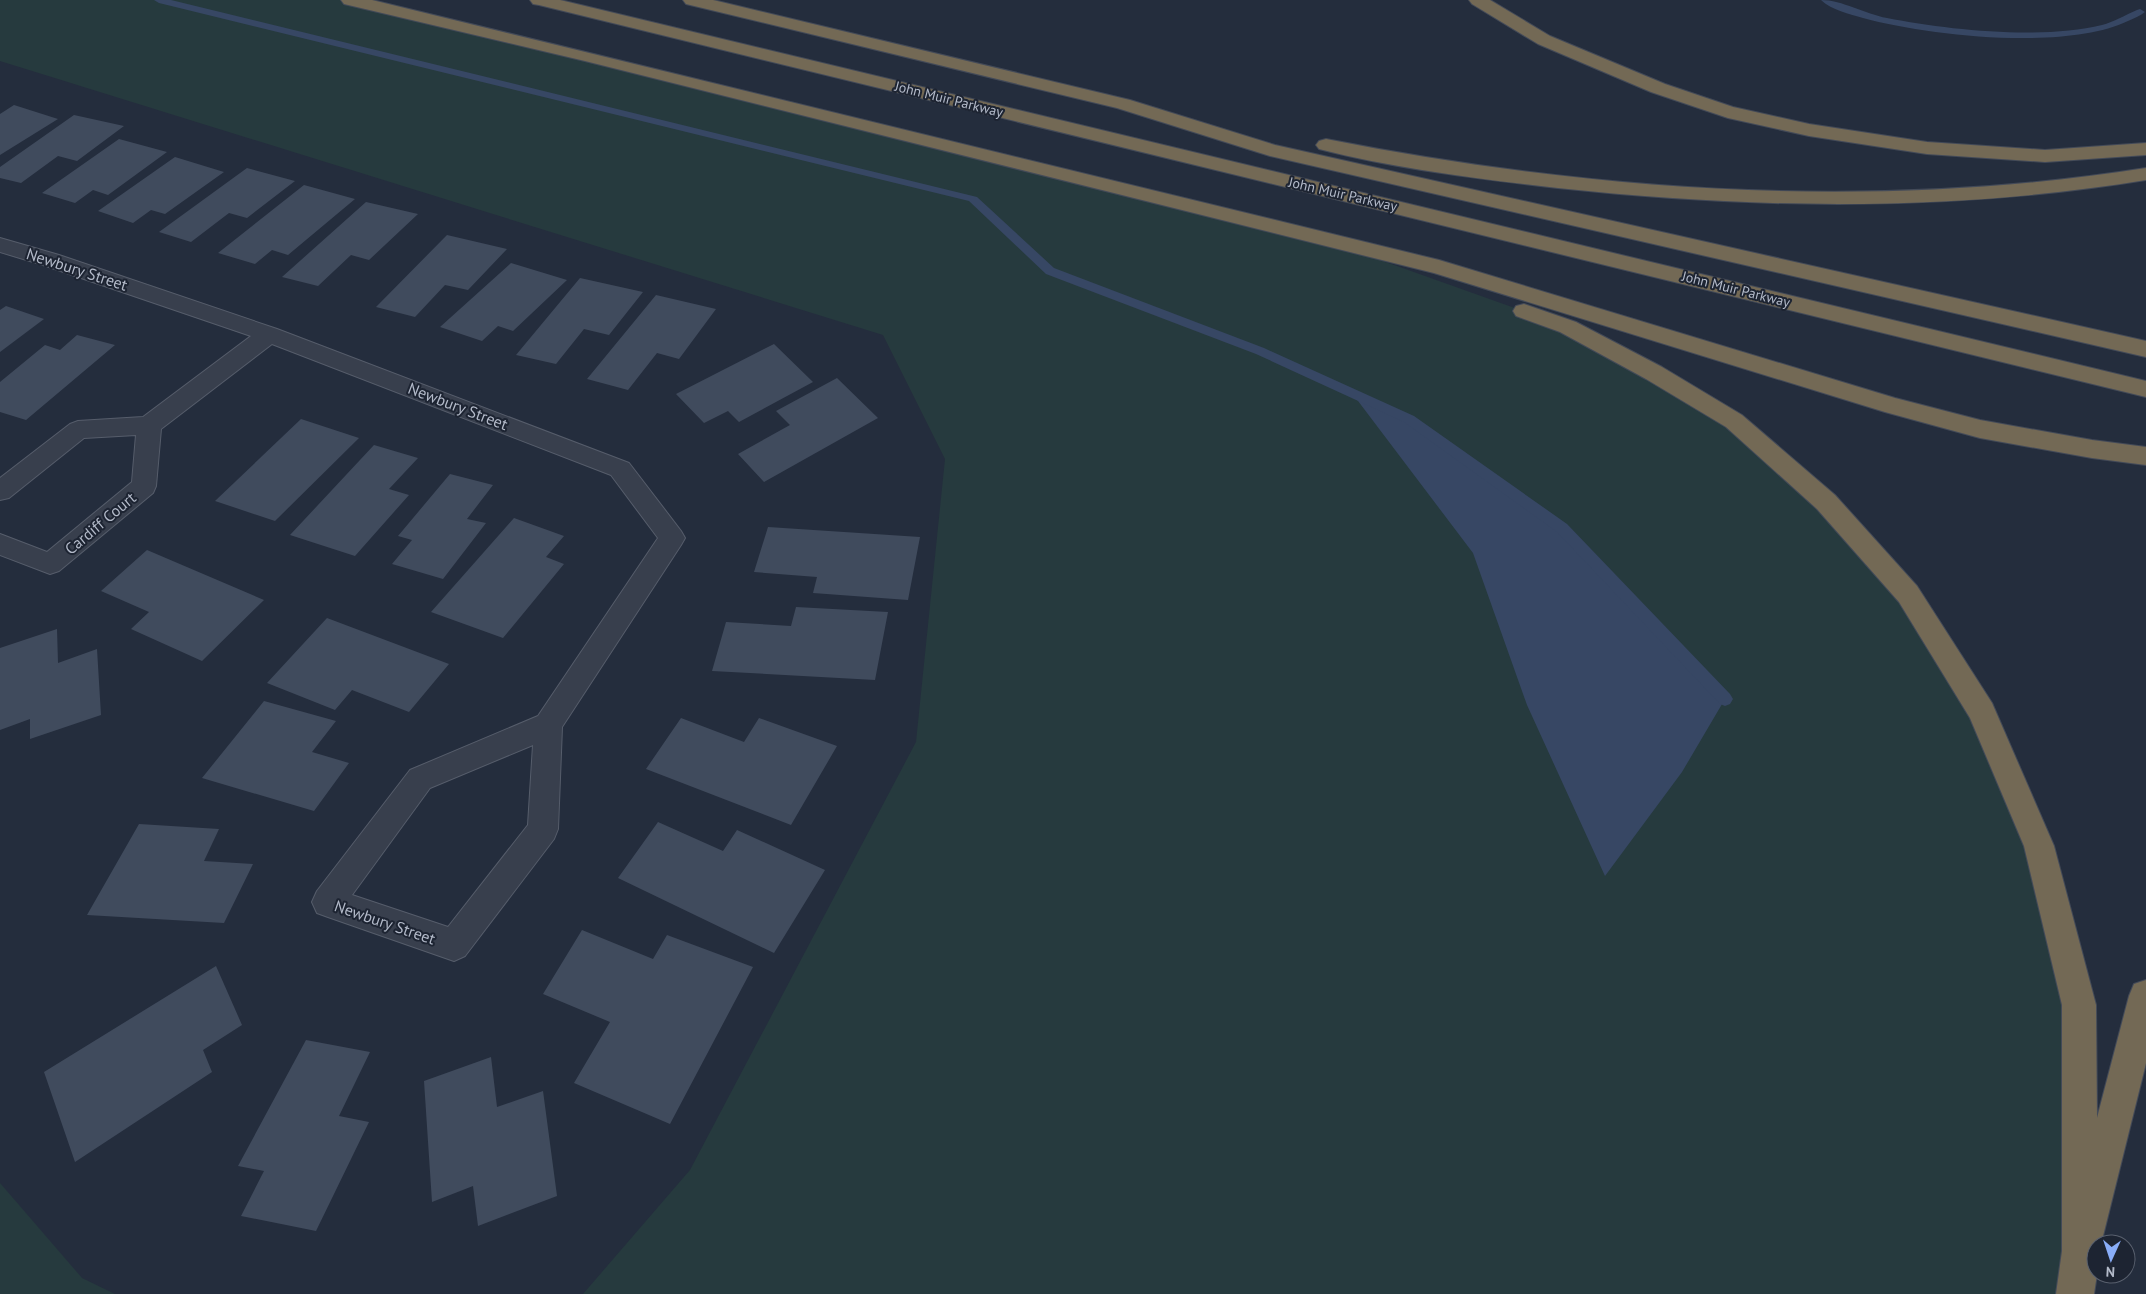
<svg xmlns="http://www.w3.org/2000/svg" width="2146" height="1294" viewBox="0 0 2146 1294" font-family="'PT Sans',sans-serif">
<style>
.green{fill:#263a3e}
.water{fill:#374764}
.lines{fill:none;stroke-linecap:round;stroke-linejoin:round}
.stream{fill:#374764;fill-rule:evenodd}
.building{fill:#404b5d}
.minor-casing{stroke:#565d6b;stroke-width:2}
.motorway-casing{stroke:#434a58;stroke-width:2}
.minor{fill:#383f4d;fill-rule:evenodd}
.motorway{fill:#736955;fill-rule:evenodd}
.labels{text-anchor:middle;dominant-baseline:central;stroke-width:4;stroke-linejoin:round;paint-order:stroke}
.far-street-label{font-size:14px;fill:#b3bac9;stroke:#1d2432}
.street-label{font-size:16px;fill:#b3bac9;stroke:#1d2432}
</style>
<rect width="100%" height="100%" fill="#242d3d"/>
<g class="green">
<polygon points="0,0 350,0 1310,235 1568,327 1654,373 1826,502 1982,712 2079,1005 2075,1294 583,1294 690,1170 916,742 945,459 883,335 0,61"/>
<polygon points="0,1183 82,1278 115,1294 0,1294"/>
</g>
<polygon class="water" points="1352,393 1409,419 1562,528 1725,699 1682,772 1605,876 1527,705 1473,553"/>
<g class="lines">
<g class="stream">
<polygon points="154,0 171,0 977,197 1054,268 1264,348 1414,416 1567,524 1730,694 1733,699 1730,704 1725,706 1720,704 1557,532 1404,422 1256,354 1046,274 969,201 159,3"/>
<path d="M 1821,0 C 1842,0 1865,14 1887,18 C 1948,30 2041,40 2102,25 C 2114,22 2125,15 2137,10 L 2140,9 L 2145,12 C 2140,16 2134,18 2128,21 C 2065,51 1929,36 1863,18 C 1850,14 1831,10 1821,0 Z"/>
</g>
</g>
<g class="building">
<polygon points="14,105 58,119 0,155 0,114"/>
<polygon points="74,115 124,126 77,161 58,156 21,183 0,178 0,167"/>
<polygon points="119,139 167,152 108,195 93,190 75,203 42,193"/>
<polygon points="175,157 224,172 165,214 151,210 133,223 98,211"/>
<polygon points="247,168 295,181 247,218 229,213 191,242 159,232"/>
<polygon points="304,185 355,199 288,255 272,250 255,264 218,253"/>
<polygon points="366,202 418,214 369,260 351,255 318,286 282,277"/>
<polygon points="447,235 507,249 468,290 445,285 415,317 376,307"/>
<polygon points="511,263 567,280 513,331 498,326 482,341 440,327"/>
<polygon points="580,278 643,292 609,335 584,329 556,364 516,355"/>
<polygon points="656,295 716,309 679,359 657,353 628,390 587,379"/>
<polygon points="6,306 44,319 0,352 0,310"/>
<polygon points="77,335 115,345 26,420 0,412 0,382 45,345 60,350"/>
<polygon points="774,344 813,382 739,422 728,411 704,423 676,394"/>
<polygon points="837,378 878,418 764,482 738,454 790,425 776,411"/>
<polygon points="301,419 359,438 275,521 215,501"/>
<polygon points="374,445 418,458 389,489 409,495 355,556 290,535"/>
<polygon points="450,474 493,485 467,519 486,523 443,579 392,564 412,540 398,536"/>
<polygon points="514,518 564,536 546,557 564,564 503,638 431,612"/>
<polygon points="768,527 920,537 908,600 813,593 817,577 754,572"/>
<polygon points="147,550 264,600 202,661 131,629 149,612 101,591"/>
<polygon points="796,607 888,612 875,680 712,671 726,622 791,626"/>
<polygon points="327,618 449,664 409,712 352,690 335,710 267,683"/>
<polygon points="57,629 58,663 97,649 101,715 30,739 30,719 0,730 0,648"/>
<polygon points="264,701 336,721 312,752 349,763 314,811 202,778"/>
<polygon points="681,718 744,742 759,718 837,746 791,825 646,769"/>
<polygon points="658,822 723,851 737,830 825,870 774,953 618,878"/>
<polygon points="139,824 219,829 204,861 253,864 224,923 87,915"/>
<polygon points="582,930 653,959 667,935 753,967 670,1124 574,1083 610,1022 543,994"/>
<polygon points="216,966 242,1025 203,1050 212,1072 75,1162 44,1072"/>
<polygon points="306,1040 370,1052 339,1116 369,1122 316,1231 241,1216 264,1171 238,1166"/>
<polygon points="491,1057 497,1107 543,1091 557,1196 478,1226 473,1186 432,1202 424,1081"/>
</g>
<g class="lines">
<g class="minor-casing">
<path id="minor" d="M 0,238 L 59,255 L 277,329 L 629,463 L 681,531 L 685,538 L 681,545 L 562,727 L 558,829 L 554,839 L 465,956 L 454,961 L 328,917 L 317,913 L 312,902 L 317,891 L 410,770 L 538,716 L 658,538 L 611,475 L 272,344 L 161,429 L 156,486 L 153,493 L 59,571 L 50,574 L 0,555 L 0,534 L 47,552 L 132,482 L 136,435 L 84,438 L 9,498 L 0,500 L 0,478 L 70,424 L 78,421 L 143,417 L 251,336 L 43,265 L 0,252 ZM 533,745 L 528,825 L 448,927 L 352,895 L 430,788 Z"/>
</g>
<g class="motorway-casing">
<g id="motorway">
<polygon points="341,0 372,0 1439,260 1895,398 1980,420 2092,440 2146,447 2146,465 2092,458 1980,438 1885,412 1434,273 585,61 344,4"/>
<polygon points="530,0 560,0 2146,381 2146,397 539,5 533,4"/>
<polygon points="683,0 713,0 1130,100 1275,145 2146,341 2146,357 1270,156 1117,108 686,4"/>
<polygon points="1469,0 1490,0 1550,36 1665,84 1733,107 1809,124 1927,142 2045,150 2146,143 2146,155 2045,162 1927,154 1809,136 1728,118 1651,92 1538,44 1472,4"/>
<path d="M 1326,139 C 1595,192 1874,211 2146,168 L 2146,180 C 1951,212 1754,209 1558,188 C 1479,179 1397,169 1319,149 L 1316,145 L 1319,141 Z"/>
<polygon points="1524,304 1576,322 1662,367 1742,415 1835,495 1917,586 1992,703 2054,846 2096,1005 2097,1118 2129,996 2134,984 2146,980 2146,1063 2101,1244 2096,1244 2097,1274 2094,1294 2056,1294 2062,1251 2062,1005 2024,846 1970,718 1899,602 1817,509 1726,427 1646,379 1560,332 1516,316 1513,311 1516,306"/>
</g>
</g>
<use href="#minor" class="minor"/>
<use href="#motorway" class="motorway"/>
</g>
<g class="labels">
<g class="far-street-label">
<text transform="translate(949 99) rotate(14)">John Muir Parkway</text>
<text transform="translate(1343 194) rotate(13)">John Muir Parkway</text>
<text transform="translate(1736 289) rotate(14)">John Muir Parkway</text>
</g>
<g class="street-label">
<text transform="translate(77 269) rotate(18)">Newbury Street</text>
<text transform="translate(458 406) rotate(21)">Newbury Street</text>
<text transform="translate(100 523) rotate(-40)">Cardiff Court</text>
<text transform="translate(385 922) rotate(19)">Newbury Street</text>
</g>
</g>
<g transform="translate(2111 1259) rotate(183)"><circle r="24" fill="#1d2432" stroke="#59606e"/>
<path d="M0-4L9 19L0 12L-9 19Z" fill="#89adf8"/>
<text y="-8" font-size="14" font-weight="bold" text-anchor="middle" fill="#b3bac9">N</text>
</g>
</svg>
